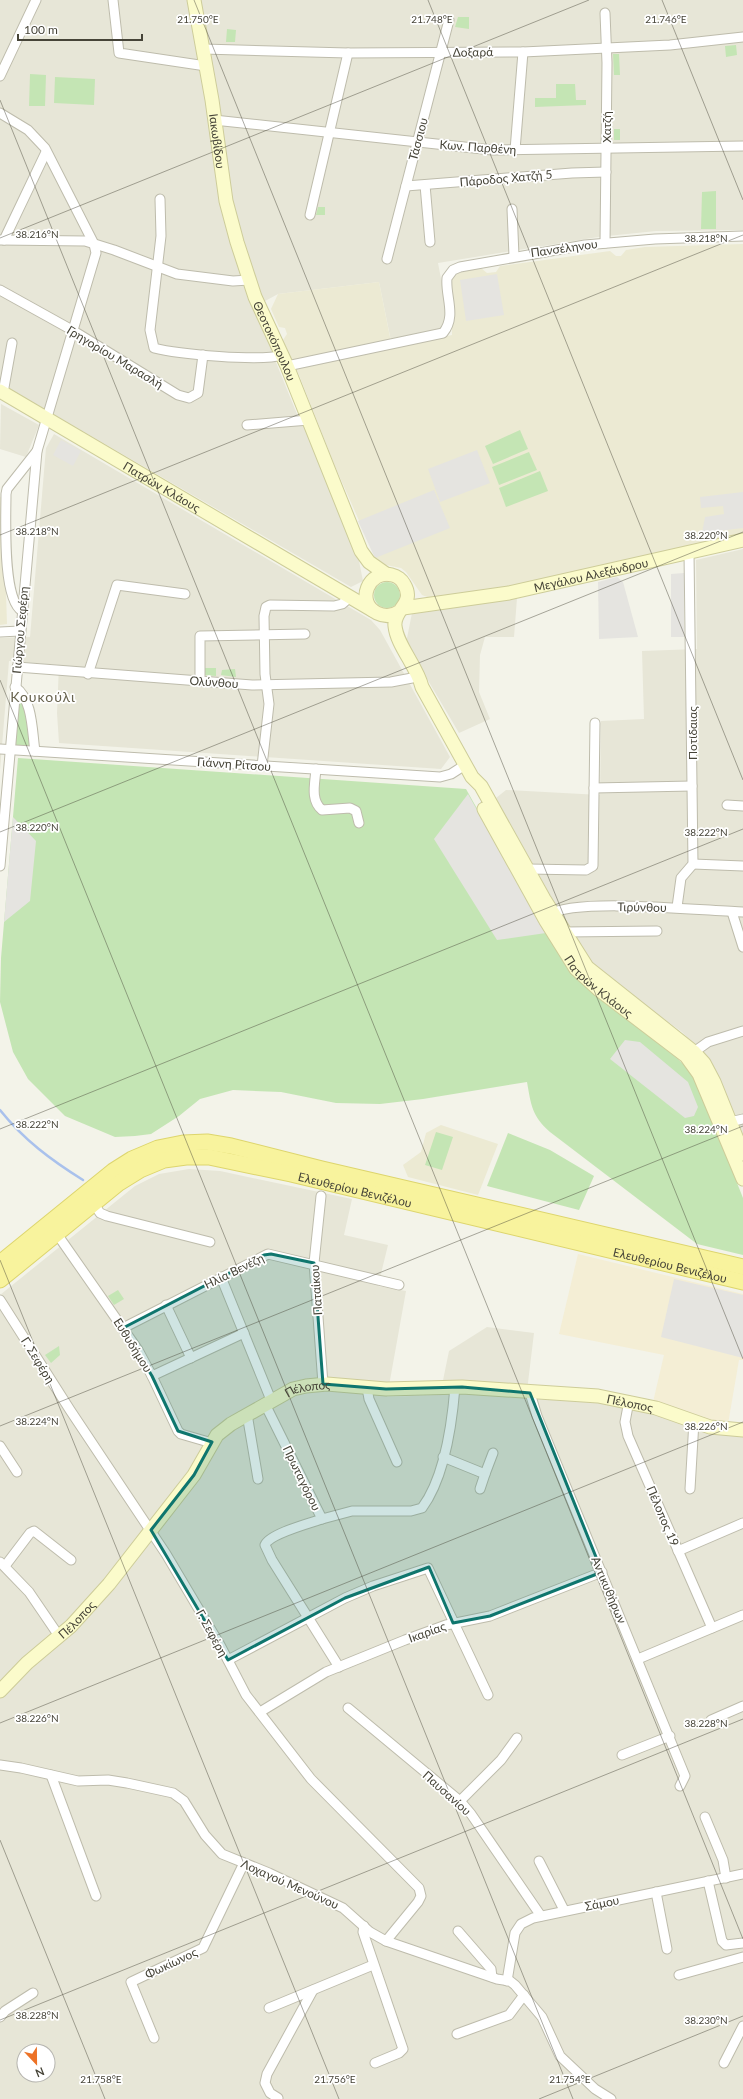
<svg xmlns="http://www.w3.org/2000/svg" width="743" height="2099" viewBox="0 0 743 2099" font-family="Lato,sans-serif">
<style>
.residential{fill:#e7e6d7;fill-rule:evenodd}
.commercial{fill:#f4eed5}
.education{fill:#ecead3}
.green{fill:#c4e5b4}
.parking{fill:#e5e4e0}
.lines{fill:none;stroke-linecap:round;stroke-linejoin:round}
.stream{stroke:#a9c1ec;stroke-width:2.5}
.street-casing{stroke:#bebcac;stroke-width:11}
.secondary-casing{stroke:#cdcc99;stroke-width:15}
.primary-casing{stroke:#ddd56d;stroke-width:17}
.street{stroke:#fff;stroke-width:9}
.secondary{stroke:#fbfbcb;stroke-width:13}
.primary{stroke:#f8f39d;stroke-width:15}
.marked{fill:#0f766e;fill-opacity:0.2;stroke:#0f766e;stroke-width:3;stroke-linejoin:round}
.ticks{fill:none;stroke:#464438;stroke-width:1;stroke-opacity:0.45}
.labels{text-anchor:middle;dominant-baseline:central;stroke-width:3.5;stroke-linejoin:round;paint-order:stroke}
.street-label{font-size:12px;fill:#464438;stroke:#fff}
.quarter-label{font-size:14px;letter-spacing:1px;fill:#69644f;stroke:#fff}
.ticks-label{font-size:10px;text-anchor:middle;fill:#464438;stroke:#fff;stroke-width:3.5;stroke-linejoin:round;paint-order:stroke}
</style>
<rect width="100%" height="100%" fill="#f3f3e9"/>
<g class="residential">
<polygon points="0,0 743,0 743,230 656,231 598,237 438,263 447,310 443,329 391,341 379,282 278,294 254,307 271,344 271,350 301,424 304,425 357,551 363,581 351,587 0,383"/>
<polygon points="1,404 39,425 26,457 0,449"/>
<polygon points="54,434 371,620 380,630 450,757 441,769 59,743 57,713 59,665 9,661 0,770 0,638 30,637 46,448"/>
<polygon points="743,549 743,1145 708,1059 682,1032 599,972 580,949 496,798 506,790 600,795 601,721 644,719 642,651 697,649 696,560"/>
<polygon points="517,598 514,637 485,637 480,655 479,692 490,719 459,733 406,643 412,613"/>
<path d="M 189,1169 L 220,1171 L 352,1199 L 344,1235 L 388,1245 L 378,1286 L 406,1291 L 387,1397 L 440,1395 L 449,1351 L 487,1327 L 534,1333 L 526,1399 L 605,1402 L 743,1435 L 743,2099 L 0,2099 L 0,1295 L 135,1186 L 159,1174 ZM 24,2051 L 48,2051 L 48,2075 L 24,2075 Z"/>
</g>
<polygon class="commercial" points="578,1254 743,1294 743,1360 739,1360 728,1424 713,1422 653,1402 664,1355 559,1334"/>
<g class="education">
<polygon points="743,244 743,533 540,580 496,589 430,598 422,595 406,572 401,568 386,565 376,559 334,464 299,375 283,340 287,334 285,328 279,327 271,309 278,294 379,282 392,347 452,335 450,282 454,273 481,268 487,273 496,272 500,266 610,251 616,256 621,256 626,250 645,247"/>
<polygon points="0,497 3,498 7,624 0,625"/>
<polygon points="441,1125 498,1144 478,1195 408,1177 403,1165 421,1152 426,1133"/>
</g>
<g class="green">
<polygon points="458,17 469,17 469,29 455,27"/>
<polygon points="227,29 236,30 235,42 226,42"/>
<polygon points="736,45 737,55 726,57 725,46"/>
<polygon points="613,54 619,54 620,75 614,75"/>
<polygon points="30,74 46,75 45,106 29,106"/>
<polygon points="55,77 95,79 94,105 54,103"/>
<polygon points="556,84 575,84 576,100 586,100 586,105 535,107 535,98 556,98"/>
<rect x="614" y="129" width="6" height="11"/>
<polygon points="716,191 716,229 701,229 702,192"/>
<polygon points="318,207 325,207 325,215 316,215"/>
<polygon points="520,430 528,449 493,464 485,446"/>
<polygon points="529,452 537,470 499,485 492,467"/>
<polygon points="540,471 548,491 506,507 499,488"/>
<circle cx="387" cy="595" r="13"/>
<polygon points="204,668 216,668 216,676 204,675"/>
<polygon points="235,669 236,677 221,675 222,670"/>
<polygon points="15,687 22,693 35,751 10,749"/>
<path d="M 18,758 L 466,789 L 567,968 L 593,993 L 678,1059 L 690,1071 L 698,1085 L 743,1198 L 743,1255 L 697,1244 L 550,1132 C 532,1116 531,1105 527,1082 L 423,1099 L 380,1104 L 336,1103 L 281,1092 L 233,1090 L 200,1099 L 179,1116 L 151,1134 L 135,1136 L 115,1137 L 65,1116 L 28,1079 L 13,1052 L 0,1002 L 1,958 Z"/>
<polygon points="436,1132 453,1137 442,1170 425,1165"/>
<polygon points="508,1133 550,1150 594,1176 579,1210 487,1186"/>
<polygon points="118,1290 124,1299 114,1305 108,1296"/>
<polygon points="59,1346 60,1355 51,1363 45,1355"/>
</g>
<g class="parking">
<polygon points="497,274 504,315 466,321 460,280"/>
<polygon points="61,440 81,451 73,466 53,455"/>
<polygon points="477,450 490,483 440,502 428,469"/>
<polygon points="434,490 450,528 375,558 358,521"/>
<polygon points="743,492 743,528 702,533 705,517 724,514 723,506 701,508 700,497"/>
<polygon points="684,573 684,637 671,637 671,574"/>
<polygon points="617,577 623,582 638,637 599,639 598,582"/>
<polygon points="468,794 546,933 497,940 434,839"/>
<polygon points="13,817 36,841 30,901 4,922"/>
<polygon points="625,1040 640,1042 688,1082 698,1107 694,1116 685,1118 610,1059"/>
<polygon points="674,1279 743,1295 743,1358 661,1337"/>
</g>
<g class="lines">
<path class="stream" d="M 0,1110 C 24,1140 51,1160 83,1180"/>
<g class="street-casing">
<g id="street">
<polyline points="113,0 119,53 206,66"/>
<polyline points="203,49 348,53 523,52 670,45 743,37"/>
<polyline points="0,76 36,0"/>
<polyline points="0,113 28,130 45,148 94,244 96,253 37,451 0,866"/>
<polyline points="214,120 492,150 743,146"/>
<polyline points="515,150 523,52"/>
<polyline points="425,185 430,242"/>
<polyline points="406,186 572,173 606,172"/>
<path d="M 160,199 L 161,236 L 150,330 L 154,348 C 177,354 261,362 282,355"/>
<polyline points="512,209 514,256"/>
<polyline points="310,215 348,53"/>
<polyline points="0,240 85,241 114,250 177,274 233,281 249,280"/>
<polyline points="4,240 46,152"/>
<polyline points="605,243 607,63 605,13"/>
<polyline points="387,259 449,20"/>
<polyline points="0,290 72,330 178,395 189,398 198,393 203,355"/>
<path d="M 287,366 L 443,333 C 457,316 445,296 447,278 L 453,270 L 460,267 L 585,245 L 655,239 L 743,236"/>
<polyline points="3,393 12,343"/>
<polyline points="247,425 309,420"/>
<path d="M 22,611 C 2,599 6,518 6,494 L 7,489 L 37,451"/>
<polyline points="0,632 20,631"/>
<polyline points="17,667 252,685 391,682 412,678"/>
<polyline points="88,674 117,585 185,594"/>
<polyline points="200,681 200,636 305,634"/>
<path d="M 15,687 C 33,699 32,732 35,751"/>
<polyline points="0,749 440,777 451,774 465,765"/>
<polyline points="262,766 269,704 265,674 264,616 266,607 270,605 334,606 342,604 350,597"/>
<path d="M 316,769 C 315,783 310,800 322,810 L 350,808 L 356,811 L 359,823"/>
<polyline points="594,788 692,786"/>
<polyline points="727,805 743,806"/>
<polyline points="693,864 743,866"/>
<polyline points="528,869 586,870 593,866 595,723"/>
<polyline points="677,907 681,878 693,864 689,553"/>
<polyline points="732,912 743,947"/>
<path d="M 549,915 C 574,897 707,911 743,912"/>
<polyline points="564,932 657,931"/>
<polyline points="694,1052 708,1042 743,1031"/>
<polyline points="730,1122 743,1119"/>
<polyline points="321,1196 314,1263 323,1384"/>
<polyline points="94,1204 100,1213 107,1216 210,1242"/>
<polyline points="57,1234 138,1350 152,1376 178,1431 181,1434 212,1443"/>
<polyline points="221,1277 271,1400"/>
<polyline points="0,1300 70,1410 166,1554 220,1645 246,1695 311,1779 419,1888 421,1896 418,1902 386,1941"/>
<polyline points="166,1305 191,1358"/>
<polyline points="123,1328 268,1254 399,1285"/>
<polyline points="152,1376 244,1333"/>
<polyline points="367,1388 369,1399 397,1462"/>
<polyline points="530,1393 537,1416 685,1776 680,1786"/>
<polyline points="629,1401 625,1422 628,1436 712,1628"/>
<path d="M 265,1404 L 322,1519 L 352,1511 L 411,1511 L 422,1508 C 445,1477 452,1424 455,1387"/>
<polyline points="247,1414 258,1479"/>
<polyline points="0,1446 17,1472"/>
<polyline points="443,1457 485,1474 480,1489"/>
<polyline points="485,1474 493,1453"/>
<polyline points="690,1489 694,1421"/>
<path d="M 322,1519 C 310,1523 269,1534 265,1545 L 272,1560 L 339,1667"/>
<polyline points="678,1551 743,1523"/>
<polyline points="0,1562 29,1592 59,1636"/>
<polyline points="5,1566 30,1533 34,1531 71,1560"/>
<polyline points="638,1659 743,1615"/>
<polyline points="228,1660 345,1598 373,1586 428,1568 488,1695"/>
<polyline points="348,1708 460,1801 471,1814 541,1916"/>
<polyline points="260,1712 326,1672 405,1640 446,1625 490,1616 602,1572"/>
<polyline points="711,1720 743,1706"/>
<polyline points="622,1755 670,1736"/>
<polyline points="0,1765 21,1768 78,1781 108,1780 127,1783 173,1793 184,1801 205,1835 222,1854 269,1873 343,1908 370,1932 386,1941 497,1979 510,1981 515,1985 542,2017 560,2056 595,2089 611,2099"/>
<polyline points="51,1775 96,1896"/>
<polyline points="460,1801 501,1760 517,1738"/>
<polyline points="705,1817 723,1860 726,1878"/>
<polyline points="539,1861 564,1910"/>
<polyline points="708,1881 722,1941 726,1945 743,1943"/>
<polyline points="656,1892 667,1949"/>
<polyline points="364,1926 363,1932 403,2049 399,2053 375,2063"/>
<polyline points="458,1931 491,1969 492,1977"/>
<polyline points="679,1975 743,1957"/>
<polyline points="507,1981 515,1933 521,1924 533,1918 743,1874"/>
<polyline points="269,2008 373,1965"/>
<polyline points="0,2017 5,2011 33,1993"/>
<polyline points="457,2034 509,2015 524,1995"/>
<polyline points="154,2038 131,1982 203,1948 244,1863"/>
<polyline points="724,2063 743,2026"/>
<polyline points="278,2098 270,2093 265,2083 267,2074 313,1990"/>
</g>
</g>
<g class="secondary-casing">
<g id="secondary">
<path id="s1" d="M 194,0 L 212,100 L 226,201 L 237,242 L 255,297 L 287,366 L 361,551 L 369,562 L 386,574"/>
<path id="s2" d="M 0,391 L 372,610"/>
<path id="s3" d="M 403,608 L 509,593 L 743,540"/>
<path d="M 400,611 C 393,616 385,617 377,613 C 355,602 369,569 392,575 C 397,576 402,580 404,584 C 416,604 393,609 395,626 C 397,646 417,666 422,687 L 472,777 L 481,786 L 544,899 L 587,967 L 694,1052 L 704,1063 L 714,1082 L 743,1154"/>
<path id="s4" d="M 484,809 L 546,921 L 576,969 L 598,989 L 686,1056 L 699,1074 L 743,1179"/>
<path id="s5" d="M 0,1691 L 27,1663 L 71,1626 L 109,1584 L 194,1475 L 217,1435 L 231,1424 L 293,1389 L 306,1386 L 327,1384 L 386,1389 L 462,1387 L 598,1396 L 656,1408 L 710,1427 L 743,1430"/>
</g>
</g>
<g class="primary-casing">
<g id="primary">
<polyline points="0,1263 113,1171 132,1159 158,1148 183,1143 207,1142 231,1146 322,1169 743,1267"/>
<path id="s6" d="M 0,1280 L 119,1183 L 140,1170 L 164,1160 L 186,1157 L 209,1157 L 291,1174 L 743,1282"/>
</g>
</g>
<use href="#street" class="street"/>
<use href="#secondary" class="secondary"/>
<use href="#primary" class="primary"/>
</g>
<path class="marked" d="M 271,1254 L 314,1263 L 323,1384 L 386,1389 L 462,1387 L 530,1393 L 602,1572 L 490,1616 L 453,1623 L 429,1567 L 345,1598 L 228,1660 L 151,1530 L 194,1475 L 212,1442 L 178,1431 L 152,1376 L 123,1328 L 264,1255 Z"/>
<path class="ticks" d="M 194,0 L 743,1359M 428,0 L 743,780M 662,0 L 743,200M 0,100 L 743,1939M 0,238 L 589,0M 0,535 L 743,235M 0,680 L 573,2099M 0,832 L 743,532M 0,1129 L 743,829M 0,1260 L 339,2099M 0,1426 L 743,1126M 0,1723 L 743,1422M 0,1840 L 105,2099M 0,2020 L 743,1719M 539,2099 L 743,2016"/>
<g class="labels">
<g class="street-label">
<text transform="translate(473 52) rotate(-1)">Δοξαρά</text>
<text transform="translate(606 127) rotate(-90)">Χατζή</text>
<text transform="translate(418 139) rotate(-75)">Τάσσιου</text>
<text stroke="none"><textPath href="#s1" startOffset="143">Ιακωβίδου</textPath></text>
<text transform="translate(478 147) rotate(4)">Κων. Παρθένη</text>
<text transform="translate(506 178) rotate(-5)">Πάροδος Χατζή 5</text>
<text transform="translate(564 248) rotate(-8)">Πανσέληνου</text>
<text stroke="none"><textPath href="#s1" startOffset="352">Θεοτοκόπουλου</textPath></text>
<text transform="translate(115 357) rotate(31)">Γρηγορίου Μαρασλή</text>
<text stroke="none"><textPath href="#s2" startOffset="188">Πατρών Κλάους</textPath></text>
<text stroke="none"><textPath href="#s3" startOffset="191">Μεγάλου Αλεξάνδρου</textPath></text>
<text transform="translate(20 630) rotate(-85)">Γιώργου Σεφέρη</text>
<text transform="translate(214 682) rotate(4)">Ολύνθου</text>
<text transform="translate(692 733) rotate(-90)">Ποτίδαιας</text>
<text transform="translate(234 764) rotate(4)">Γιάννη Ρίτσου</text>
<text transform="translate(642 907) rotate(1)">Τιρύνθου</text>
<text stroke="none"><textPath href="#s4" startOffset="213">Πατρών Κλάους</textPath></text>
<text stroke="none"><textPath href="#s6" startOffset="399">Ελευθερίου Βενιζέλου</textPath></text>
<text stroke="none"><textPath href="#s6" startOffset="723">Ελευθερίου Βενιζέλου</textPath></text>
<text transform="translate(234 1271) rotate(-26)">Ηλία Βενέζη</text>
<text transform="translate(316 1290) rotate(-94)">Παταίκου</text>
<text transform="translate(133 1345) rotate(58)">Ευθυδήμου</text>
<text transform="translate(38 1360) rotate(58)">Γ. Σεφέρη</text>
<text stroke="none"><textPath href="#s5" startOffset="441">Πέλοπος</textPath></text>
<text stroke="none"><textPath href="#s5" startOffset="765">Πέλοπος</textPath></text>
<text transform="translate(302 1478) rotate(64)">Πρωταγόρου</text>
<text transform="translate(663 1516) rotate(67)">Πέλοπος 19</text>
<text transform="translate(609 1590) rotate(67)">Αντικυθήρων</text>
<text stroke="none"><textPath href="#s5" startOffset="105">Πέλοπος</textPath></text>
<text transform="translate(427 1632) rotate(-20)">Ικαρίας</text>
<text transform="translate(212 1633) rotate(61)">Γ. Σεφέρη</text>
<text transform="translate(447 1793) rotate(42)">Παυσανίου</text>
<text transform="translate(290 1884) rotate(24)">Λοχαγού Μενούνου</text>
<text transform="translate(602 1903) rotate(-11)">Σάμου</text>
<text transform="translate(171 1963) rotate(-25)">Φωκίωνος</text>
</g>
<g class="quarter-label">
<text x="43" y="696">Κουκούλι</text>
</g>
</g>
<g class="ticks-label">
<text x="666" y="23">21.746°E</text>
<text x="198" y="23">21.750°E</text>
<text x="432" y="23">21.748°E</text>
<text x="37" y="238">38.216°N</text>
<text x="706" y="242">38.218°N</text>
<text x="37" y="535">38.218°N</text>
<text x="706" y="539">38.220°N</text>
<text x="37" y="831">38.220°N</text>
<text x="706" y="836">38.222°N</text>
<text x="37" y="1128">38.222°N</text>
<text x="706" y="1133">38.224°N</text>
<text x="37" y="1425">38.224°N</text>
<text x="706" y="1430">38.226°N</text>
<text x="37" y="1722">38.226°N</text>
<text x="706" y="1727">38.228°N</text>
<text x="37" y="2019">38.228°N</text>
<text x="706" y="2024">38.230°N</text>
<text x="101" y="2083">21.758°E</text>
<text x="335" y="2083">21.756°E</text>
<text x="570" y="2083">21.754°E</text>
</g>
<g transform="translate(36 2063) rotate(158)"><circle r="19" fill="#ffffff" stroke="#b5b4af"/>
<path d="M0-3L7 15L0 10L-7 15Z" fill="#ed7226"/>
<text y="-6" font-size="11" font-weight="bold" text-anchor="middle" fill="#464438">N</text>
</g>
<path d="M18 34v6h124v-6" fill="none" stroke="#464438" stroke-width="2"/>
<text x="24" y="34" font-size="12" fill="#464438" stroke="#ffffff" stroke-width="3" paint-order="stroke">100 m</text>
</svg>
